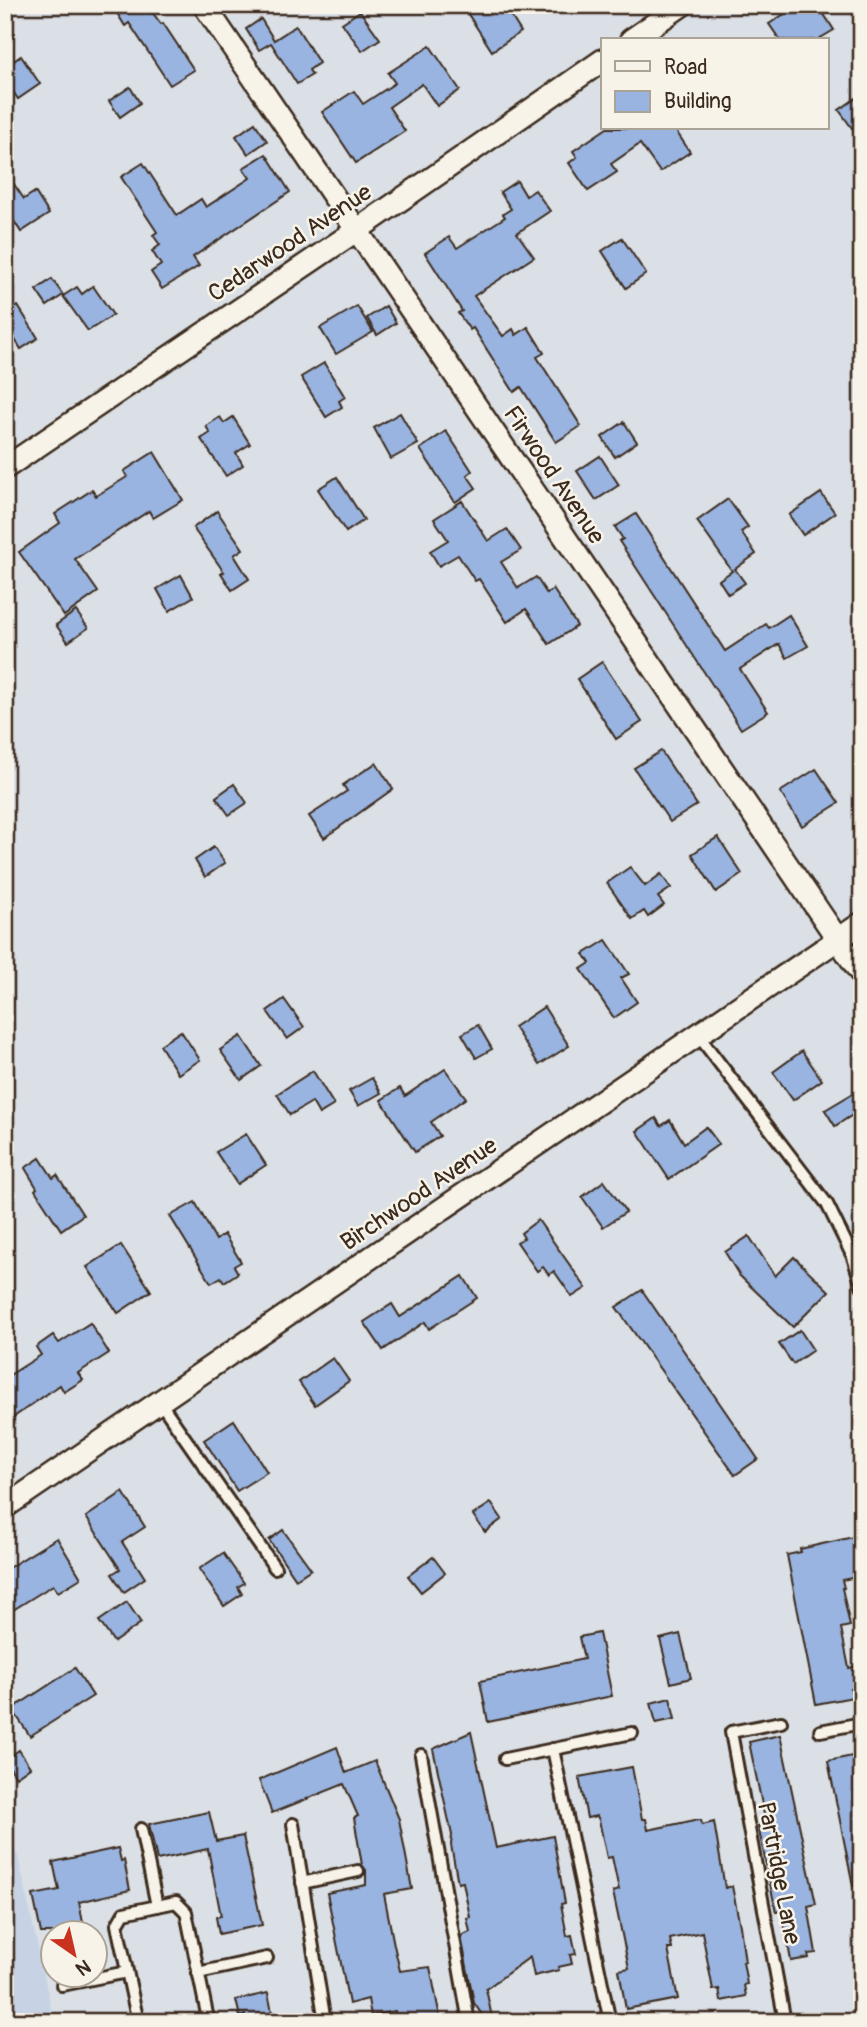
<svg xmlns="http://www.w3.org/2000/svg" width="867" height="2027" viewBox="0 0 867 2027" font-family="Pangolin,sans-serif">
<style>
.built{fill:#c7d3e4}
.building{fill:#99b4e0;stroke:#3b2a1e;stroke-width:2}
.lines{fill:none;stroke-linecap:round;stroke-linejoin:round}
.service-casing{stroke:#3b2a1e;stroke-width:16}
.minor-casing{stroke:#3b2a1e;stroke-width:26}
.service{stroke:#f7f3e8;stroke-width:10}
.minor{stroke:#f7f3e8;stroke-width:21}
.labels{text-anchor:middle;dominant-baseline:central;stroke-width:5;stroke-linejoin:round;paint-order:stroke}
.street-label{font-size:24px;fill:#3b2a1e;stroke:#f7f3e8}
</style>
<rect width="100%" height="100%" fill="#dbe0e6"/>
<filter id="ink" filterUnits="userSpaceOnUse"><feTurbulence type="fractalNoise" baseFrequency=".0143" numOctaves="2"/><feDisplacementMap in="SourceGraphic" scale="14" xChannelSelector="R" yChannelSelector="G"/><feConvolveMatrix kernelMatrix="1 2 1 2 8 2 1 2 1" color-interpolation-filters="sRGB"/></filter>
<g filter="url(#ink)">
<polygon class="built" points="5,1846 18,1855 54,2022 5,2022"/>
<g class="building">
<polygon points="112,5 156,5 150,9 161,24 163,23 194,70 170,85 129,23 125,26"/>
<polygon points="462,5 504,5 521,32 492,51"/>
<polygon points="798,5 818,5 834,30 817,40 780,40 769,24"/>
<polygon points="360,11 380,39 362,51 342,23"/>
<polygon points="261,19 274,40 296,26 319,63 309,70 312,75 297,84 271,43 259,50 246,29"/>
<polygon points="430,46 460,90 437,106 422,84 389,107 405,131 356,163 322,112 354,91 363,104 395,83 388,73"/>
<polygon points="21,56 40,84 18,99 5,80 5,67"/>
<polygon points="130,87 140,103 120,117 109,101"/>
<polygon points="862,94 862,142 839,110"/>
<polygon points="255,123 267,141 248,154 236,136"/>
<polygon points="607,128 674,128 690,152 660,172 640,144 611,164 617,172 588,191 569,163 577,157 573,151"/>
<polygon points="266,154 290,192 193,257 199,266 162,289 151,272 161,265 152,251 160,245 153,235 157,232 121,177 143,163 177,215 201,199 206,207 250,178 243,168"/>
<polygon points="5,171 24,199 35,192 49,214 21,232 5,207"/>
<polygon points="517,181 526,196 535,190 550,211 517,233 534,257 474,296 503,336 513,329 516,335 528,327 544,353 537,357 581,426 556,442 521,387 514,392 473,328 470,330 458,313 462,311 425,253 449,237 457,248 505,217 503,214 511,209 500,192"/>
<polygon points="622,238 646,274 626,288 602,251"/>
<polygon points="52,279 63,295 47,306 36,290"/>
<polygon points="93,286 113,315 88,331 63,296 77,287 82,294"/>
<polygon points="18,306 38,338 21,349 14,338 5,343 5,314"/>
<polygon points="357,306 373,332 336,354 320,328"/>
<polygon points="386,306 396,323 377,335 367,318"/>
<polygon points="324,363 345,397 339,401 342,407 326,417 301,377"/>
<polygon points="400,413 418,444 391,459 374,428"/>
<polygon points="220,417 224,423 233,417 250,444 236,453 243,465 226,476 201,439 210,433 206,426"/>
<polygon points="624,422 637,442 615,457 602,437"/>
<polygon points="446,431 472,471 467,475 476,488 455,502 420,449"/>
<polygon points="154,452 183,500 153,518 149,511 75,559 98,592 64,616 19,552 60,523 55,514 92,490 96,496 127,477 124,471"/>
<polygon points="600,456 619,485 596,500 577,471"/>
<polygon points="337,477 364,520 346,532 318,489"/>
<polygon points="821,493 835,513 803,535 789,515"/>
<polygon points="728,499 748,527 741,532 756,554 735,569 745,583 728,594 719,580 732,571 697,521"/>
<polygon points="462,501 488,541 507,529 521,550 501,562 518,588 536,577 547,594 553,589 577,626 549,644 526,609 507,622 479,579 475,581 458,555 439,566 430,551 448,540 434,519"/>
<polygon points="217,511 243,549 234,555 249,579 232,590 221,573 224,572 193,528"/>
<polygon points="636,514 725,651 766,624 769,628 789,615 808,646 787,658 779,644 740,669 768,712 741,729 619,541 623,539 615,527"/>
<polygon points="181,575 193,597 169,611 157,589"/>
<polygon points="76,611 88,628 68,642 56,625"/>
<polygon points="602,662 642,722 616,739 577,679"/>
<polygon points="661,751 697,805 670,822 634,768"/>
<polygon points="376,763 393,789 324,838 309,816 347,791 343,785"/>
<polygon points="816,769 839,803 802,826 780,792"/>
<polygon points="234,784 247,803 229,815 216,797"/>
<polygon points="718,837 742,874 716,892 692,854"/>
<polygon points="214,847 225,863 205,877 195,860"/>
<polygon points="630,867 645,886 661,874 671,888 658,897 664,905 648,917 644,911 632,919 607,883"/>
<polygon points="606,940 629,974 621,978 637,1002 614,1018 581,969 590,963 584,954"/>
<polygon points="284,999 304,1027 287,1039 267,1011"/>
<polygon points="544,1007 569,1046 539,1065 514,1027"/>
<polygon points="478,1025 492,1049 476,1058 462,1034"/>
<polygon points="181,1031 200,1060 178,1074 160,1045"/>
<polygon points="241,1036 261,1066 241,1080 220,1050"/>
<polygon points="802,1051 822,1080 793,1100 773,1072"/>
<polygon points="445,1069 466,1098 431,1122 440,1136 415,1152 381,1100 400,1088 405,1096"/>
<polygon points="313,1071 334,1105 319,1114 312,1102 290,1115 277,1094"/>
<polygon points="372,1078 381,1093 358,1106 349,1091"/>
<polygon points="862,1088 862,1109 835,1126 825,1110"/>
<polygon points="656,1118 661,1126 670,1120 684,1143 706,1127 719,1144 669,1179 637,1131"/>
<polygon points="246,1134 266,1165 237,1184 216,1152"/>
<polygon points="40,1158 53,1178 57,1175 83,1215 61,1230 35,1190 37,1188 25,1168"/>
<polygon points="604,1181 626,1212 603,1227 582,1197"/>
<polygon points="195,1202 216,1240 224,1234 241,1262 234,1266 238,1273 224,1282 221,1277 211,1283 170,1216"/>
<polygon points="538,1220 586,1288 572,1297 554,1271 549,1275 543,1267 537,1271 517,1242 524,1238 521,1233"/>
<polygon points="749,1236 775,1276 794,1257 829,1291 793,1327 739,1275 725,1252"/>
<polygon points="121,1245 151,1291 118,1313 87,1267"/>
<polygon points="463,1276 477,1298 429,1329 425,1322 383,1350 364,1322 392,1304 400,1317"/>
<polygon points="642,1290 758,1459 735,1475 616,1307"/>
<polygon points="90,1323 109,1353 78,1373 83,1380 64,1392 60,1385 5,1423 5,1378 41,1355 36,1347 53,1335 59,1343"/>
<polygon points="800,1330 813,1350 793,1364 779,1344"/>
<polygon points="333,1358 349,1381 315,1405 299,1382"/>
<polygon points="234,1420 267,1472 237,1491 204,1440"/>
<polygon points="123,1492 145,1527 122,1542 145,1578 124,1592 112,1574 120,1569 86,1517"/>
<polygon points="491,1503 502,1519 485,1532 473,1515"/>
<polygon points="283,1530 311,1569 296,1579 269,1540"/>
<polygon points="862,1535 862,1576 842,1580 844,1588 842,1588 850,1626 841,1628 849,1668 857,1666 861,1687 851,1689 853,1697 816,1704 787,1555 801,1552 800,1549"/>
<polygon points="57,1538 81,1578 58,1592 53,1585 5,1615 5,1570"/>
<polygon points="223,1553 244,1583 238,1587 242,1594 224,1606 199,1569"/>
<polygon points="433,1557 445,1573 421,1592 408,1576"/>
<polygon points="127,1602 141,1623 114,1642 99,1621"/>
<polygon points="599,1633 612,1696 488,1722 480,1681 584,1659 579,1637"/>
<polygon points="680,1634 691,1678 671,1683 660,1639"/>
<polygon points="75,1668 93,1696 30,1736 12,1709"/>
<polygon points="670,1698 675,1719 656,1723 651,1703"/>
<polygon points="471,1732 496,1848 553,1836 565,1903 561,1904 567,1936 572,1935 576,1954 570,1955 572,1964 558,1967 559,1970 534,1976 530,1957 486,1989 493,2022 487,2022 474,2003 461,1936 470,1932 467,1918 470,1917 463,1882 458,1883 451,1845 452,1835 433,1749"/>
<polygon points="780,1735 816,1904 808,1906 816,1953 808,1954 809,1958 791,1961 782,1911 776,1912 758,1826 765,1824 764,1814 749,1742"/>
<polygon points="337,1747 346,1773 375,1761 399,1819 412,1889 384,1894 394,1945 400,1971 430,1967 441,2022 397,2022 395,2011 371,2016 368,1999 349,2004 327,1893 366,1885 366,1870 362,1865 354,1818 358,1816 344,1784 272,1813 259,1780"/>
<polygon points="19,1750 30,1767 16,1777 5,1760"/>
<polygon points="862,1754 862,1885 853,1886 828,1761"/>
<polygon points="632,1767 642,1819 646,1819 648,1830 695,1820 701,1820 702,1825 714,1822 725,1888 732,1886 740,1926 745,1962 743,1962 747,1984 744,1985 746,1996 721,2001 719,1989 713,1990 702,1932 670,1939 672,1949 668,1949 678,1999 626,2009 619,1970 629,1968 613,1892 619,1890 612,1857 607,1858 599,1820 597,1816 587,1818 579,1777"/>
<polygon points="209,1812 216,1841 243,1836 262,1925 219,1934 216,1917 221,1916 208,1849 157,1860 149,1824"/>
<polygon points="118,1848 121,1861 124,1860 130,1890 79,1902 85,1933 41,1933 33,1895 59,1890 53,1862"/>
<polygon points="268,1993 274,2022 246,2022 245,2015 240,2017 236,2000"/>
</g>
<g class="lines">
<g class="service-casing">
<g id="service">
<polyline points="698,1035 827,1204 853,1257 862,1286"/>
<polyline points="160,1402 275,1568"/>
<polyline points="781,1722 731,1732 785,2022"/>
<polyline points="820,1731 862,1723"/>
<polyline points="553,1749 610,2022"/>
<polyline points="421,1755 469,2022"/>
<polyline points="505,1759 632,1733"/>
<polyline points="293,1824 325,2022"/>
<polyline points="141,1829 157,1906"/>
<polyline points="302,1883 358,1871"/>
<polyline points="198,1973 267,1958"/>
<polyline points="62,1985 127,1972"/>
<polyline points="138,2022 117,1925 124,1913 176,1902 186,1912 208,2019 206,2022"/>
</g>
</g>
<g class="minor-casing">
<g id="minor">
<polyline points="204,5 862,975"/>
<polyline points="631,40 682,5"/>
<polyline points="5,468 357,230 603,60"/>
<polyline points="5,1507 862,923"/>
</g>
</g>
<use href="#service" class="service"/>
<use href="#minor" class="minor"/>
</g>
</g>
<g class="labels">
<g class="street-label">
<text transform="translate(290 243) rotate(-34)">Cedarwood Avenue</text>
<text transform="translate(554 475) rotate(56)">Firwood Avenue</text>
<text transform="translate(419 1194) rotate(-34)">Birchwood Avenue</text>
<text transform="translate(779 1873) rotate(79)">Partridge Lane</text>
</g>
</g>
<rect width="867" height="2027" fill="none" stroke="#f7f3e8" stroke-width="28"/>
<rect x="14" y="14" width="839" height="1999" fill="none" stroke="#3b2a1e" stroke-width="2.5" filter="url(#ink)"/>
<rect x="601" y="38" width="228" height="91" fill="#f7f3e8" stroke="#aca397" stroke-width="2"/>
<rect x="615" y="61" width="35" height="10" fill="#f7f3e8" stroke="#aca397" stroke-width="2"/>
<text x="664" y="74" font-size="21" fill="#3b2a1e">Road</text>
<rect x="615" y="91" width="35" height="21" fill="#99b4e0" stroke="#aca397" stroke-width="2"/>
<text x="664" y="108" font-size="21" fill="#3b2a1e">Building</text>
<g transform="translate(74 1954) rotate(146)"><circle r="33" fill="#f7f3e8" stroke="#aca397" stroke-width="2"/>
<path d="M0-5L12 26L0 18L-12 26Z" fill="#c8321e"/>
<text y="-10" font-size="19" font-weight="bold" text-anchor="middle" fill="#3b2a1e">N</text>
</g>
</svg>
